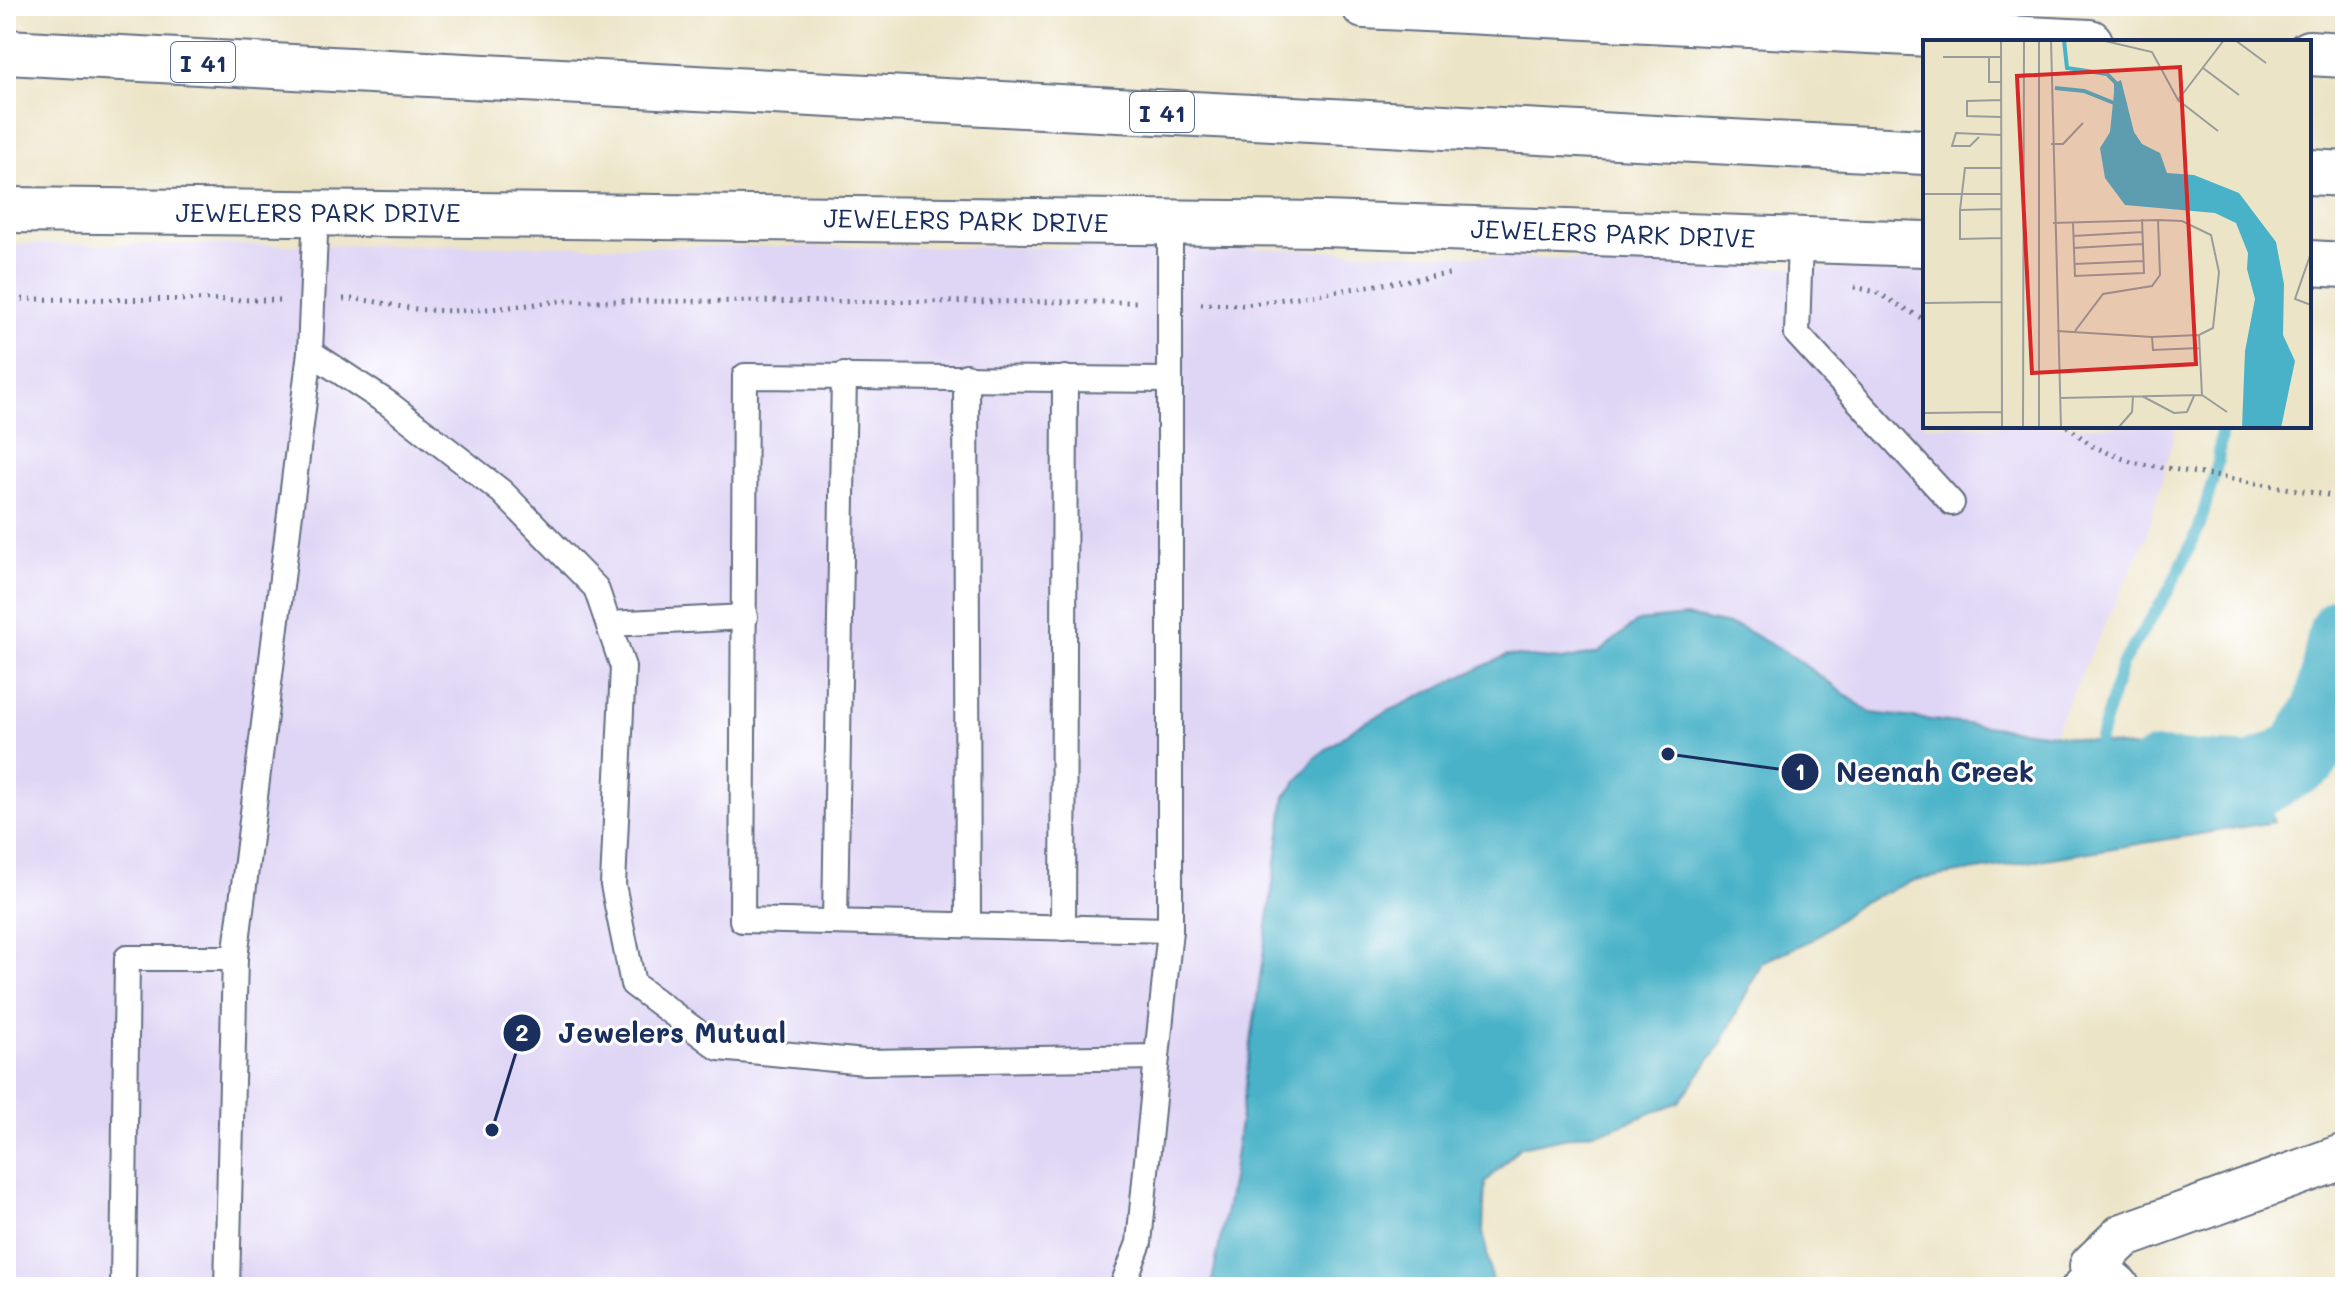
<svg xmlns="http://www.w3.org/2000/svg" width="2351" height="1293" viewBox="0 0 2351 1293" font-family="Mali,sans-serif">
<style>
.built{fill:#dfd5f5}
.water{fill:#49b2c8;stroke:#327093;stroke-width:2}
.lines{fill:none;stroke-linecap:round;stroke-linejoin:round}
.stream{stroke:#49b2c8;stroke-width:12}
.river{stroke:#49b2c8;stroke-width:74}
.service-casing{stroke:#646e82;stroke-width:28}
.minor-casing{stroke:#646e82;stroke-width:48}
.tertiary-casing{stroke:#646e82;stroke-width:48}
.motorway-casing{stroke:#646e82;stroke-width:48}
.path{stroke:#646e82;stroke-width:5;stroke-dasharray:2 6;stroke-linecap:butt}
.service{stroke:#fff;stroke-width:24}
.minor{stroke:#fff;stroke-width:44}
.tertiary{stroke:#fff;stroke-width:44}
.motorway{stroke:#fff;stroke-width:44}
.labels{text-anchor:middle;dominant-baseline:central;stroke-width:6;stroke-linejoin:round;paint-order:stroke}
.shield{fill:#fff;stroke:#5f6d8e;stroke-width:2}
.shield-label{font-size:24px;font-weight:bold;fill:#1b2f5e}
.street-label{font-size:26px;fill:#1b2f5e;stroke:#fff}
.inset-river{fill:none;stroke:#49b2c8;stroke-width:4}
.inset-road{fill:none;stroke:#989c9c;stroke-width:2}
.view{fill:#d62828;fill-opacity:0.15;stroke:#d62828;stroke-width:4}
.inset-edge{fill:none;stroke:#1b2f5e;stroke-width:4}
.leader{fill:none;stroke:#1b2f5e;stroke-width:3}
.callout-dot{fill:#1b2f5e;stroke:#fff;stroke-width:3}
.mark-label{font-size:24px;text-anchor:middle;font-weight:bold;fill:#fff}
.callout-label{font-size:28px;text-anchor:middle;font-weight:bold;fill:#1b2f5e;stroke:#fff;stroke-width:6;stroke-linejoin:round;paint-order:stroke}
</style>
<rect width="100%" height="100%" fill="#fff"/>
<filter id="ink" filterUnits="userSpaceOnUse"><feTurbulence type="fractalNoise" baseFrequency=".0125" numOctaves="2"/><feDisplacementMap in="SourceGraphic" scale="16" xChannelSelector="R" yChannelSelector="G"/><feConvolveMatrix kernelMatrix="1 2 1 2 8 2 1 2 1" color-interpolation-filters="sRGB"/></filter>
<filter id="wash" filterUnits="userSpaceOnUse"><feTurbulence type="fractalNoise" baseFrequency=".006" numOctaves="4" result="noise"/><feDisplacementMap in="SourceGraphic" scale="32" xChannelSelector="R" yChannelSelector="G"/><feGaussianBlur stdDeviation="1.8" result="paint"/><feColorMatrix in="noise" values="0 0 0 0 0 0 0 0 0 0 0 0 0 0 0 0 0 1.4 0 .05"/><feComposite in="paint" operator="in"/></filter>
<g filter="url(#wash)">
<rect width="100%" height="100%" fill="#ece4c6"/>
<polygon class="built" points="6,244 1250,248 1925,272 1925,426 2176,426 2147,536 2053,734 1871,713 1795,658 1638,621 1598,653 1562,660 1507,655 1357,725 1316,757 1285,798 1232,1179 1211,1287 6,1287"/>
<polygon class="water" points="1686,616 1742,628 1795,658 1871,713 2053,734 2255,770 2274,822 1915,880 1862,902 1812,940 1762,962 1721,1044 1679,1102 1613,1128 1520,1147 1485,1183 1483,1231 1493,1287 1211,1287 1232,1179 1285,797 1316,757 1357,726 1507,655 1562,660 1598,653 1638,621"/>
<g class="lines">
<polyline class="stream" points="2095,755 2122,664 2169,590 2199,528 2218,462 2222,426"/>
<polyline class="river" points="2159,776 2256,781 2304,754 2330,711 2345,634"/>
</g>
</g>
<g filter="url(#ink)">
<g class="lines">
<g class="service-casing">
<g id="service">
<polyline points="1800,240 1797,334 1952,503"/>
<polyline points="310,352 389,404 502,492 596,588 623,667 613,885 633,984 719,1048 865,1062 1157,1057 1170,930 1170,224"/>
<polyline points="966,376 968,925"/>
<polyline points="1168,380 745,376 742,920 1170,930"/>
<polyline points="609,624 745,617"/>
<polyline points="835,922 844,375"/>
<polyline points="1063,928 1065,378"/>
<polyline points="123,1287 127,958 235,958"/>
<polyline points="227,1287 235,958 310,352 316,211"/>
<polyline points="1122,1287 1139,1243 1157,1057"/>
<polyline points="2073,1287 2092,1266"/>
</g>
</g>
<g class="minor-casing">
<polyline id="minor" points="2117,1287 2092,1266 2123,1236 2345,1156"/>
</g>
<g class="tertiary-casing">
<g id="tertiary">
<polyline points="6,210 1323,224 1925,244"/>
<polyline points="2309,263 2345,265"/>
</g>
</g>
<g class="motorway-casing">
<g id="motorway">
<polyline points="1364,6 2090,42"/>
<polyline points="6,52 1925,152"/>
<polyline points="2309,53 2345,55"/>
<polyline points="2309,172 2345,174"/>
</g>
</g>
<g class="path">
<polyline points="1854,287 1876,292 1925,320"/>
<polyline points="6,299 281,300"/>
<path d="M 343,299 C 368,298 391,306 416,309 C 464,314 512,307 559,301 L 1139,302"/>
<polyline points="1201,304 1245,305 1449,274"/>
<polyline points="2067,426 2092,446 2131,462 2345,498"/>
</g>
<use href="#service" class="service"/>
<use href="#minor" class="minor"/>
<use href="#tertiary" class="tertiary"/>
<use href="#motorway" class="motorway"/>
</g>
</g>
<g class="labels">
<g class="shield">
<rect x="171" y="42" width="64" height="40" rx="6"/>
<rect x="1130" y="92" width="64" height="40" rx="6"/>
</g>
<g class="shield-label">
<text x="203" y="62">I 41</text>
<text x="1162" y="112">I 41</text>
</g>
<g class="street-label">
<text x="318" y="212">JEWELERS PARK DRIVE</text>
<text transform="translate(966 220) rotate(1)">JEWELERS PARK DRIVE</text>
<text transform="translate(1613 233) rotate(2)">JEWELERS PARK DRIVE</text>
</g>
</g>
<g transform="translate(1923 40)">
<rect width="388" height="388" fill="#ece4c6"/>
<path d="M 198,40 L 211,92 L 219,104 L 237,113 L 244,133 L 271,135 L 316,153 L 353,202 L 361,244 L 360,295 L 372,321 L 358,388 L 319,388 L 322,311 L 332,259 L 324,229 L 325,213 L 313,183 L 292,173 L 202,165 L 182,138 L 177,108 L 187,92 L 192,43 Z" fill="#49b2c8"/>
<path class="inset-river" d="M 141,0 L 144,28 L 184,34 L 193,43 L 193,51M 132,48 L 161,51 L 191,63"/>
<path class="inset-road" d="M 78,0 L 79,388M 116,0 L 116,388M 128,0 L 138,388M 178,0 L 229,12 L 255,60 L 301,0M 312,0 L 343,23M 20,17 L 78,17M 66,17 L 66,42 L 78,42M 280,28 L 316,55M 78,60 L 44,61 L 44,76 L 78,77M 255,60 L 295,91M 56,97 L 47,106 L 29,106 L 33,93 L 78,95M 128,104 L 140,104 L 160,83M 79,128 L 42,128 L 37,170 L 37,199 L 79,198M 0,154 L 79,154M 37,170 L 79,169M 130,183 L 235,180 L 237,235 L 229,246 L 180,254 L 152,291M 150,183 L 152,236 L 221,233 L 219,179M 150,196 L 220,192M 150,208 L 220,204M 388,213 L 372,259 L 388,265M 151,224 L 220,221M 0,263 L 79,262M 134,291 L 229,297 L 276,295 L 290,288 L 296,232 L 288,195 L 259,181 L 235,180M 229,297 L 230,310 L 276,308M 279,355 L 304,372M 219,356 L 251,373 L 264,372 L 271,356M 137,358 L 279,355 L 276,295M 0,373 L 79,372M 100,388 L 101,0M 195,388 L 209,372 L 210,357"/>
<path class="view" d="M 257,27 L 273,324 L 109,333 L 94,36 Z"/>
<rect width="388" height="388" class="inset-edge"/>
</g>
<path class="leader" d="M1668 754L1800 772M492 1130L522 1033"/>
<g class="callout-dot">
<circle cx="1668" cy="754" r="8"/>
<circle cx="492" cy="1130" r="8"/>
<circle cx="1800" cy="772" r="20"/>
<circle cx="522" cy="1033" r="20"/>
</g>
<g class="mark-label">
<text x="1800" y="780">1</text>
<text x="522" y="1041">2</text>
</g>
<g class="callout-label">
<text x="1935" y="782">Neenah Creek</text>
<text x="672" y="1043">Jewelers Mutual</text>
</g>
<rect width="2351" height="1293" fill="none" stroke="#fff" stroke-width="32"/>
</svg>
